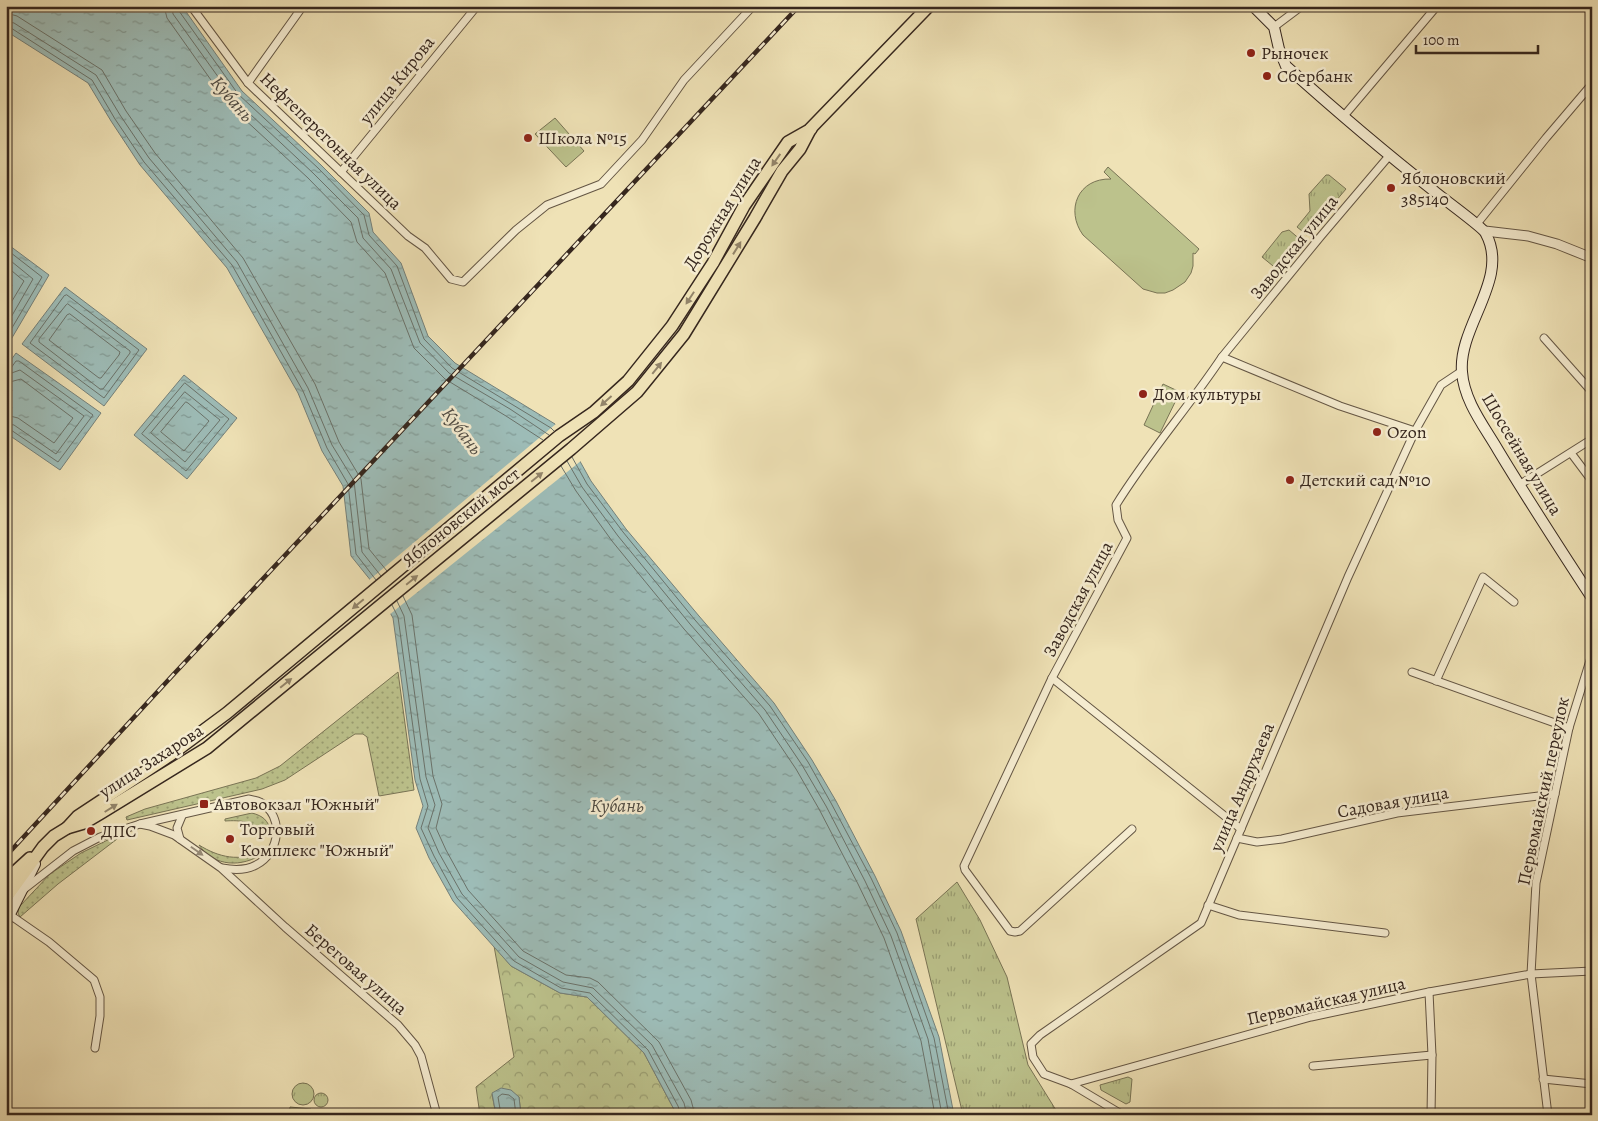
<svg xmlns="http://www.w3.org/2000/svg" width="1598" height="1121" viewBox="0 0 1598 1121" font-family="Alegreya,serif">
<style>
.grass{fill:url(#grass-dots);stroke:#797455}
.forest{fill:url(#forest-crowns);stroke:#797455}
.park{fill:url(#park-tufts);stroke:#797455}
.pitch{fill:#bcc28c;stroke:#797455}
.water{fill:url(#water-ripples);stroke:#74807a}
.pier{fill:#efe2b6}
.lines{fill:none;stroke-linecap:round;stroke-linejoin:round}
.shore{stroke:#6a726a;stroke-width:1}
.minor-casing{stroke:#645644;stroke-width:9}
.tertiary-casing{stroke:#645644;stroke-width:11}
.secondary-casing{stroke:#36271e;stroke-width:12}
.primary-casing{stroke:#36271e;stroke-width:14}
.minor{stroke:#f5ecd0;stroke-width:7}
.tertiary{stroke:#f5ecd0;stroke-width:9}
.secondary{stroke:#f5ecd0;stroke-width:10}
.primary{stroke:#efe2b6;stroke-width:11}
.rail-casing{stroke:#36271e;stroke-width:4.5}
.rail{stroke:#f5ecd0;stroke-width:2.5;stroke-dasharray:8;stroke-linecap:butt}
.oneway{fill:#92846a}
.oneway2{fill:#968a77}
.poi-dot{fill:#8f2418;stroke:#f5ecd0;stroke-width:2}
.labels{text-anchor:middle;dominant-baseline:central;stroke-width:5;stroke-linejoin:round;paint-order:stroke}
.poi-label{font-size:18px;fill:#36271e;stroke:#f5ecd0;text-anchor:start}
.street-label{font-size:18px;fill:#36271e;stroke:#f5ecd0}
.water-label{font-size:19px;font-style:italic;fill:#504c44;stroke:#f5ecd0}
</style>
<defs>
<pattern id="grass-dots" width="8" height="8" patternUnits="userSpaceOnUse" patternTransform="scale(1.25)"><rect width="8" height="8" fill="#bcc28c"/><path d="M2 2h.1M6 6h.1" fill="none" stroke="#9a9e72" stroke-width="1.8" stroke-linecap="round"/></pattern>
<pattern id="forest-crowns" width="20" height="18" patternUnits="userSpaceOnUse" patternTransform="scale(1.25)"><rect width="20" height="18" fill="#bcc28c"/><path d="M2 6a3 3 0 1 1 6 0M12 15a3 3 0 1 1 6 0" fill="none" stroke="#9a9e72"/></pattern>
<pattern id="park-tufts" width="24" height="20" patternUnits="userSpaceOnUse" patternTransform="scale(1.25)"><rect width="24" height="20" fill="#bcc28c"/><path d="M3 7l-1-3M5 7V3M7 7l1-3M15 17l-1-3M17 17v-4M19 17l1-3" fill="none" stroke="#9a9e72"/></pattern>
<pattern id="water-ripples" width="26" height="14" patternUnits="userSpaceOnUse" patternTransform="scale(1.25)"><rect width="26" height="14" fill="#9dbcb7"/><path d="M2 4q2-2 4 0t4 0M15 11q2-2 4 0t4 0" fill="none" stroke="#819994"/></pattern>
</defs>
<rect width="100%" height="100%" fill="#efe2b6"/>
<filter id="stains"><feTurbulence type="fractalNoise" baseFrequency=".004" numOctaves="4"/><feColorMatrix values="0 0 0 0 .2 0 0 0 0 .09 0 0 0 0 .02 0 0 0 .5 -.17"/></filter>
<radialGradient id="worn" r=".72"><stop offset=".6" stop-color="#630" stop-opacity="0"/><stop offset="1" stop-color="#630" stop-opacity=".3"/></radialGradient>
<g class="grass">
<polygon points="398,672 414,790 379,796 367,737 363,734 355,734 285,780 262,789 127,820 126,817 145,809 256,778 280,766"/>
<path d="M 252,813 C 263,816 268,820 271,832 L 263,833 C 252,821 241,820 225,821 L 225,819 Z"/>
<polygon points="120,834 121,836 58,884 20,917 18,913 19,907 50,874 81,853"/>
<path d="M 199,845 C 218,857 241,863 261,850 L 264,853 C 242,868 214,867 199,845 Z"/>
</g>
<polygon class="forest" points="494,946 511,966 560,993 587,997 644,1053 677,1115 521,1115 519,1097 492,1094 496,1115 480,1115 476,1087 514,1057"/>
<g class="park">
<polygon points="1326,175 1329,175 1346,189 1307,235 1297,227 1310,211 1309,194"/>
<polygon points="1289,230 1302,241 1278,270 1262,257 1282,232"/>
<polygon points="957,882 980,920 1007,977 1028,1065 1059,1115 963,1115 916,919"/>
<polygon points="1128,1077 1132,1079 1130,1102 1126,1104 1101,1090 1100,1085"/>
<circle cx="303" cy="1094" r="11"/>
<circle cx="321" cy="1100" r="7"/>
</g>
<g class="pitch">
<polygon points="555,118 584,151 566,167 535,134"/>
<path d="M 1108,167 L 1199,249 L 1195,254 L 1193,253 L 1193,266 L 1191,273 L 1185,282 L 1173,290 L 1165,293 L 1157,293 L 1143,289 L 1083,235 C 1065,210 1078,178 1111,179 L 1104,172 Z"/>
<polygon points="1163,384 1180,392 1160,433 1144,425"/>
<polygon points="290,1107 311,1109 310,1115 289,1115"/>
</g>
<g class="water">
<polygon points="6,6 182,6 242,91 321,165 369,213 373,232 401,263 428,336 455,363 555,424 572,447 591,481 626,529 699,616 774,703 812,760 836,801 875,876 901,931 939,1037 954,1115 677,1115 644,1053 587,997 560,993 511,966 453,901 429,858 416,828 423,806 415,780 393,618 376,587 351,556 343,486 322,451 298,393 227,268 140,165 111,121 88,83 6,31"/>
<polygon points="6,243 49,275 6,348"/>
<polygon points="65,287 147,349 104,406 22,344"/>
<polygon points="16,353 101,413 60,470 6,433 6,367"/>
<polygon points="184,375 237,418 187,479 134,435"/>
<polygon points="501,1088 511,1090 519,1097 521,1115 496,1115 492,1093"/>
</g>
<polygon class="pier" points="557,423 575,445 582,460 389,615 368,581"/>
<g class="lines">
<g class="shore">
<polyline points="164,6 167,18 228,104 308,178 351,222 357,242 385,273 414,348 445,379 506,416 543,440"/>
<polyline points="172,6 173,14 234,99 313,173 358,218 363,238 391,269 420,343 449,373 510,409 549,435"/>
<polyline points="178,6 179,11 238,94 318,168 364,215 369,235 397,266 424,339 452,368 551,428 554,431"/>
<polyline points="6,13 17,16 102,70 126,111 155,153 243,258 315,384 339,442 361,479 369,549 387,571"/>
<polyline points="6,21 14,23 96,75 120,115 149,158 237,262 308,388 332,445 354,481 362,552 381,576"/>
<polyline points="6,27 11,28 92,80 115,119 144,162 232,265 303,391 327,448 348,484 356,554 376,580"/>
<polyline points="6,249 42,277 6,338"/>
<polyline points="6,257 33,279 6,326"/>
<polyline points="6,266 24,281 6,311"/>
<polygon points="67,295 139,350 104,398 30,343 64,296"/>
<polygon points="68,304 130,351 130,353 103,389 100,389 39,342 39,339 66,305"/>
<polygon points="70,314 120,352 119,355 101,378 99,378 49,340 67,315"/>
<polyline points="6,369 11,368 16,361 19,361 93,415 58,462 11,430 6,429"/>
<polyline points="6,375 20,370 84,416 56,454 14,425 6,423"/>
<polyline points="6,383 21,379 73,418 54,443 18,418 6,415"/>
<polygon points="185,383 229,419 186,471 142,434"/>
<polygon points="185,392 220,420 185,462 151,433"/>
<polygon points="186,402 188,403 209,421 184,451 161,432"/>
<polyline points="572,457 587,484 623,532 695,620 770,706 808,762 831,803 871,878 897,933 934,1038 949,1115"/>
<polyline points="567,461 582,487 618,536 690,624 765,710 802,765 826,806 865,881 891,936 928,1039 942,1115"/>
<polyline points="561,466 576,491 612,541 684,629 759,714 796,769 819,809 858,884 884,938 921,1041 935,1115"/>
<polyline points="403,596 412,615 433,776 442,804 436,828 446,850 468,890 523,951 566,975 590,978 598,982 659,1042 691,1100 695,1115"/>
<polyline points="397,601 404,616 426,777 435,805 428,828 439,853 462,894 519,957 563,982 593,988 652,1045 684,1103 687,1115"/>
<polyline points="392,605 398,617 420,779 428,806 421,828 434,856 457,898 514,961 561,988 590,993 648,1050 678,1106 681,1115"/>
<polyline points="501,1115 498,1097 502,1094 509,1095 514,1099 516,1115"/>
</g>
<g class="minor-casing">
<g id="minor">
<polyline points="191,6 248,83 408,236 425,248 451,279 463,282 516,230 547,205 601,184 642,140 684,80 753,6"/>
<polyline points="1274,27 1302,6"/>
<polyline points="248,83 303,6"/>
<polyline points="1343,117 1437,6"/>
<polyline points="1389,156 1321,236 1222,357 1340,406 1415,431"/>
<polyline points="341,172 477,6"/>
<polyline points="1476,225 1546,138 1592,84"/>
<polyline points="1544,338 1592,392"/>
<polyline points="1571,453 1592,481"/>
<polyline points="1519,485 1592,439"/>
<polyline points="1412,672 1569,728"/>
<polyline points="1052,678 1241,829"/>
<polyline points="1436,681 1483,577 1514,602"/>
<polyline points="140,824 150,826 174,835 221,868 285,927 398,1025 415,1045 421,1056 437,1115"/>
<path d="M 1132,829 L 1020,931 L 1015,932 L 1010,931 L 965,870 L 964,866 L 1052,678 L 1127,538 L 1118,520 L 1116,505 C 1148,453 1188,408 1222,357"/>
<polyline points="1237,838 1257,842 1282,839 1397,813 1555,794"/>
<polyline points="180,839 177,828 182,816"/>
<path d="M 23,890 L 73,851 L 100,837 L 140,824 L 249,799 C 252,800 257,800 260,802 C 285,816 280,853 256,865 C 245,871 233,870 222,868"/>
<polyline points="1208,905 1239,915 1385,933"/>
<polyline points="10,915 49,942 94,980 100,997 100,1016 95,1048"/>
<polyline points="1429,992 1432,1055 1431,1115"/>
<polyline points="1313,1066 1432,1055"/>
<polyline points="1543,1079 1592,1084"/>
<polyline points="1071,1084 1311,1017 1429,992 1531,974 1592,971"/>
<polyline points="1123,1115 1071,1084 1044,1074 1033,1057 1031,1044 1040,1035 1201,923 1348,577 1415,431 1441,385 1462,371"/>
<polyline points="1548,1115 1531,974 1536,883 1569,728 1592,654"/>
</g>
</g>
<g class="tertiary-casing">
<polyline id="tertiary" points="1485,231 1528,236 1557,244 1592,258"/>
</g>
<g class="secondary-casing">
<g id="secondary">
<path d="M 1253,6 L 1274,27 L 1279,49 L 1286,66 C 1334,109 1383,151 1434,191 C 1442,198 1484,228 1486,234 C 1510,279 1458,326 1462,372 C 1464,401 1484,426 1498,450 C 1528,500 1560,549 1592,598"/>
<polyline points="6,922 35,864"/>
</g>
</g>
<g class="primary-casing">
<g id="primary">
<polyline points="67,828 78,816 169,756 227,713 559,436 594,412 628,381 672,326 713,263 744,206 788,142 811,129"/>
<polyline points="6,880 30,858"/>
<polyline points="6,898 43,847 54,836 67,828 84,823 101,813 207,748 571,449 637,392 684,334 755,218 782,171 800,149 811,128 929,6"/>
</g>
</g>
<use href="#minor" class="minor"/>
<use href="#tertiary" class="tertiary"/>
<use href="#secondary" class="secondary"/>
<use href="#primary" class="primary"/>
<g class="rail-casing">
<polyline id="rail" points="6,856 172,676 799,6"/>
</g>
<use href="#rail" class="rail"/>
</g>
<defs><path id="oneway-solid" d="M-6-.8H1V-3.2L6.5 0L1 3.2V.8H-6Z" transform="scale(1.25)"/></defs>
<g class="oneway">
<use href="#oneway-solid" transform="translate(776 160) rotate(125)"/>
<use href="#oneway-solid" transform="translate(737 248) rotate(-58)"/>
<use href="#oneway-solid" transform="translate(690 298) rotate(123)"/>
<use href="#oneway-solid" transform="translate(657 368) rotate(-51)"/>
<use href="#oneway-solid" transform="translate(606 401) rotate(138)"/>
<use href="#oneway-solid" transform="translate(537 477) rotate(-39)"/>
<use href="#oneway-solid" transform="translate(412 580) rotate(-39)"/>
<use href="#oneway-solid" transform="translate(358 604) rotate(140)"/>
<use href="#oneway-solid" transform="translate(286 683) rotate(-39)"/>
<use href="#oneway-solid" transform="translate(111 808) rotate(-32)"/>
</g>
<use class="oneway2" href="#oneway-solid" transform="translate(197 851) rotate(35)"/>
<g class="poi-dot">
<circle cx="1251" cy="53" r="5"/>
<circle cx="1267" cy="76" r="5"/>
<circle cx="528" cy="138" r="5"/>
<circle cx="1391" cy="188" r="5"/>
<circle cx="1143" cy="394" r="5"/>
<circle cx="1377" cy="432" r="5"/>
<circle cx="1290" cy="480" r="5"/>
<rect x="199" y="799" width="10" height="10" rx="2.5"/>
<circle cx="91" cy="831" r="5"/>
<circle cx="230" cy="839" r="5"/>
</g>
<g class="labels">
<g class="poi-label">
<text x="1261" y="53">Рыночек</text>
<text x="1277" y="76">Сбербанк</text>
<text x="538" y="138">Школа №15</text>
<text x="1401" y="178">Яблоновский<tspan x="1401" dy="21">385140</tspan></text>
<text x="1153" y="394">Дом культуры</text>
<text x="1387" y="432">Ozon</text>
<text x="1300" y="480">Детский сад №10</text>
<text x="214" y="804">Автовокзал "Южный"</text>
<text x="240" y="829">Торговый<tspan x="240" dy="21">Комплекс "Южный"</tspan></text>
<text x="101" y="831">ДПС</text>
</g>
<g class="street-label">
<text transform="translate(397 80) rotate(-51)">улица Кирова</text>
<text transform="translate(331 141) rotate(44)">Нефтеперегонная улица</text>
<text transform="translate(722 213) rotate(-58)">Дорожная улица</text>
<text transform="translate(1294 247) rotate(-51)">Заводская улица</text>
<text transform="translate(1522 454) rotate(59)">Шоссейная улица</text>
<text transform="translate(461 517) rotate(-39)">Яблоновский мост</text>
<text transform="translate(1078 599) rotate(-62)">Заводская улица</text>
<text transform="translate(151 761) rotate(-33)">улица Захарова</text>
<text transform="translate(1242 787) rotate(-67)">улица Андрухаева</text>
<text transform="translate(1543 791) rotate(-78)">Первомайский переулок</text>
<text transform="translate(1393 802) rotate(-10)">Садовая улица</text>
<text transform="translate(356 969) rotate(41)">Береговая улица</text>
<text transform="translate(1326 1001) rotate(-13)">Первомайская улица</text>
</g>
<g class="water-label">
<text transform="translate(232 99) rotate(49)">Кубань</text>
<text transform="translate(462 431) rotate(53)">Кубань</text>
<text x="617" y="806">Кубань</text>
</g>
</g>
<rect width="1598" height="1121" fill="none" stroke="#efe2b6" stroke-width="25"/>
<rect x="8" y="8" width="1583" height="1106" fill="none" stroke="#36271e" stroke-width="2.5"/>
<rect x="12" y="12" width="1573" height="1096" fill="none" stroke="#36271e"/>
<path d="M1416 45v8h122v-8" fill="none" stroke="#36271e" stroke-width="2.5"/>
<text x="1423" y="45" font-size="15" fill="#36271e" stroke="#f5ecd0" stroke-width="4" paint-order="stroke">100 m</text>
<rect width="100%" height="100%" filter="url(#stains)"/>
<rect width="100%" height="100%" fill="url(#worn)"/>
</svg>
